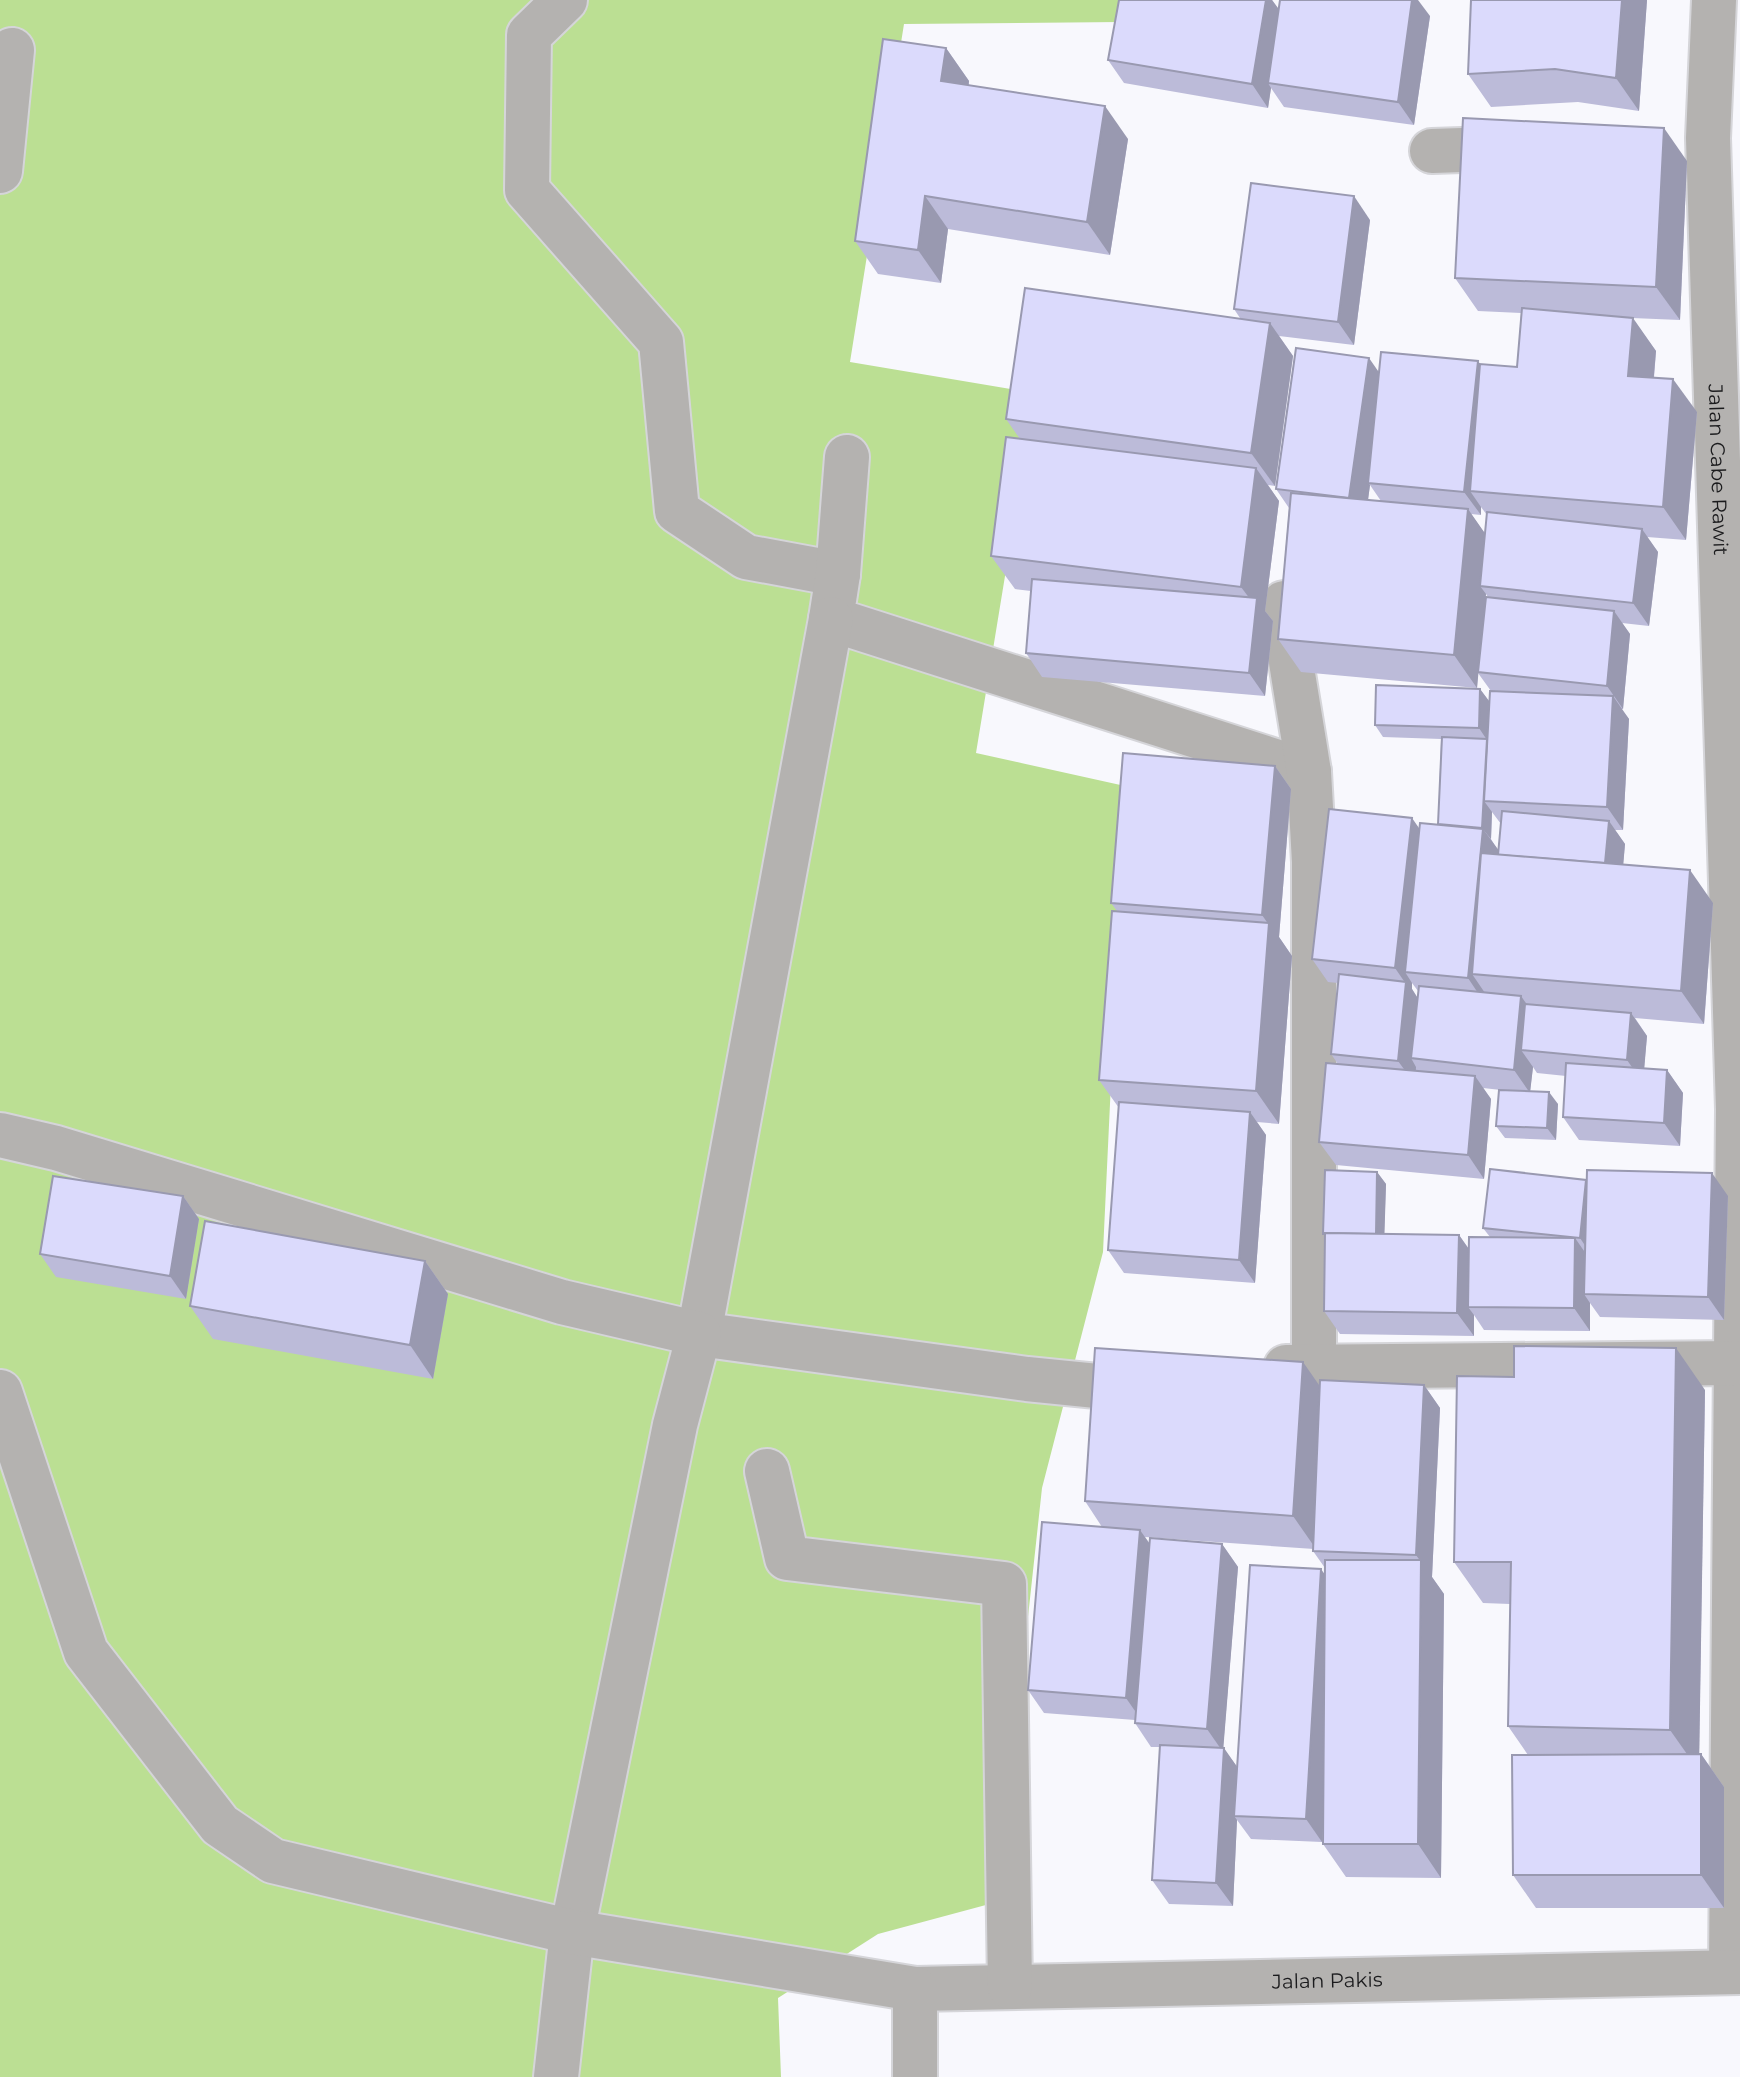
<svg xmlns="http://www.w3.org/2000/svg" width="1740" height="2077" viewBox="0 0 1740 2077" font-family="Montserrat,sans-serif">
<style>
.green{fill:#bbdf93}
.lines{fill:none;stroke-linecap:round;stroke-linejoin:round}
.minor-casing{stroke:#d5d5d9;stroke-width:48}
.minor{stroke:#b4b2b0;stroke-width:44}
.wall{fill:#bcbbd9;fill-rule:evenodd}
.shaded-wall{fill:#9999b0}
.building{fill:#dbdafc;stroke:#9999b0;stroke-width:2}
.labels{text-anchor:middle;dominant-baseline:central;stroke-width:6;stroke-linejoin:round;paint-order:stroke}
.street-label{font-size:20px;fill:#1b1b1d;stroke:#fff}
</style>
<rect width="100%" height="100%" fill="#f8f8fd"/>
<polygon class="green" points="0,0 1125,0 1121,22 904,24 850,362 1035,393 976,753 1125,786 1103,1252 1042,1488 997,1902 878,1934 778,1998 781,2077 0,2077"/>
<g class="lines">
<g class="minor-casing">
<g id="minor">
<polyline points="565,0 529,35 527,190 661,342 677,511 746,557 838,574"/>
<path id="s1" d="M 1714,0 L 1708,138 L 1738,1109 L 1731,1972"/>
<polyline points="1432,151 1522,148"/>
<polyline points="0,171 12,50"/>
<polyline points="847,457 838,574 831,619 1309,772"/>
<polyline points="1284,603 1291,662 1309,772 1314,862 1314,1367"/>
<polyline points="831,619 699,1334 1027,1379 1097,1386"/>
<polyline points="0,1135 56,1148 562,1302 699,1334 675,1425 572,1932 556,2077"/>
<polyline points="1286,1367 1736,1363"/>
<path id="s2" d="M 0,1392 L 86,1652 L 220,1825 L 273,1861 L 572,1932 L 915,1989 L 1740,1972"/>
<polyline points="767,1471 787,1558 1004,1584 1010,1987"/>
<polyline points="915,2077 915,1989"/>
</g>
</g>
<use href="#minor" class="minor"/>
</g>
<g class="wall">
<polygon points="1119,0 1272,0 1278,9 1430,16 1414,125 1284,107 1271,88 1268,108 1124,83 1108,60"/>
<polygon points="1647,0 1639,111 1578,102 1491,107 1468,74"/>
<polygon points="946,48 969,81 969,85 1128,139 1110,255 948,229 941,283 878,274 855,241"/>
<path d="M 1687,161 L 1680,320 L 1632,318 L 1656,351 L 1654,378 L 1697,412 L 1686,540 L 1647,537 L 1658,552 L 1649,626 L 1622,623 L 1630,634 L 1623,709 L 1621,709 L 1629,719 L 1623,830 L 1615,830 L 1625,844 L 1623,865 L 1713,903 L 1704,1024 L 1635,1018 L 1647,1036 L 1644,1068 L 1667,1070 L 1683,1093 L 1680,1146 L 1579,1140 L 1563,1117 L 1566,1076 L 1537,1073 L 1533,1067 L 1530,1091 L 1558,1104 L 1556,1140 L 1505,1138 L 1496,1126 L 1501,1090 L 1483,1088 L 1491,1099 L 1484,1179 L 1336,1165 L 1319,1142 L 1338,1064 L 1331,1054 L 1338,983 L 1328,982 L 1312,959 L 1419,829 L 1438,824 L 1441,739 L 1383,737 L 1375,725 L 1480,689 L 1489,701 L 1488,738 L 1491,691 L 1478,673 L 1477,688 L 1301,672 L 1278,639 L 1289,508 L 1276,489 L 1379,373 L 1480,365 L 1517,367 L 1521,313 L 1478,311 L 1455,278 ZM 1370,485 L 1381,501 L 1368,500 ZM 1481,507 L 1487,515 L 1485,534 L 1471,514 L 1481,515 ZM 1486,594 L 1488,597 L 1481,640 ZM 1492,812 L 1501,824 L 1498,851 L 1491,839 ZM 1412,983 L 1418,991 L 1417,997 L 1412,989 Z"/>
<polygon points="1370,220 1354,345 1279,336 1293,356 1275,486 1268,485 1279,501 1265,611 1273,621 1265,696 1042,677 1026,653 1031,591 1015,589 991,556 1020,439 1006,419 1240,318 1234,309"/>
<polygon points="1275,766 1291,789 1279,937 1292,956 1279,1124 1257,1122 1266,1135 1255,1283 1124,1273 1108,1250 1119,1108 1099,1080 1117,911 1111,903"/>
<polygon points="1377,1172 1386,1184 1384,1234 1459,1235 1469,1249 1490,1237 1483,1228 1728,1196 1724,1320 1600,1317 1590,1303 1590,1331 1484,1330 1474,1315 1474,1336 1340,1334 1324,1311 1325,1236 1323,1234"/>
<polygon points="183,1196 199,1219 186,1299 56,1277 40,1254"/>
<polygon points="425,1261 448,1294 433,1379 213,1339 190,1306"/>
<path d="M 1424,1385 L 1440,1408 L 1432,1577 L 1444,1594 L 1441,1878 L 1346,1877 L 1323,1844 L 1323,1823 L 1322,1842 L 1251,1839 L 1237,1820 L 1233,1906 L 1169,1904 L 1152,1880 L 1160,1747 L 1151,1747 L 1135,1723 L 1135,1720 L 1044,1713 L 1028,1690 L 1102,1527 L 1085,1501 L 1320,1386 ZM 1145,1537 L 1314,1549 L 1313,1551 L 1325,1568 L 1325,1576 L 1238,1768 L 1223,1748 L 1238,1567 L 1222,1544 L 1150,1544 Z"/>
<polygon points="1705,1390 1699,1754 1701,1754 1724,1787 1724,1908 1536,1908 1513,1875 1528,1755 1508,1726 1510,1604 1483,1603 1454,1562"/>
</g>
<g class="shaded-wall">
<polygon points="1266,0 1272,0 1284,16 1268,83 1271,88 1268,108 1252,84"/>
<polygon points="1412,0 1418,0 1430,16 1414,125 1398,102"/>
<polygon points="1622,0 1647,0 1639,111 1616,78"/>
<polygon points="946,48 969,81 964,114 941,81"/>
<polygon points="1105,106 1128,139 1110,255 1087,222"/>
<polygon points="1664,128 1687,161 1680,320 1656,287"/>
<polygon points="925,196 948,229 941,283 918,250"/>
<polygon points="1354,196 1370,220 1354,345 1338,322"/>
<polygon points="1633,318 1656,351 1651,409 1628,376"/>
<polygon points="1270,323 1293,356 1275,486 1251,453"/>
<polygon points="1369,358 1385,381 1368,483 1370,485 1365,522 1349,499"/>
<polygon points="1478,361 1494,384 1470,491 1481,507 1481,515 1464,492"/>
<polygon points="1673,379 1697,412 1686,540 1663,507"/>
<polygon points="1256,468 1279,501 1265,611 1273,621 1265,696 1249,673 1256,607 1241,587"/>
<polygon points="1468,509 1491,542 1480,586 1486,594 1477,688 1454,655"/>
<polygon points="1642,529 1658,552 1649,626 1633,603"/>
<polygon points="1614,611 1630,634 1623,709 1607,686"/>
<polygon points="1480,689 1489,701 1488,740 1484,801 1492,812 1491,839 1482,828 1487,740 1479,728"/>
<polygon points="1613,696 1629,719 1623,830 1607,807"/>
<polygon points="1275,766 1291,789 1279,937 1292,956 1279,1124 1256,1091 1269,925 1262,915"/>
<polygon points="1412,818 1428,841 1405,972 1412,983 1412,989 1422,1005 1411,1058 1416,1067 1415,1084 1398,1061 1406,984 1395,968"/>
<polygon points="1609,821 1625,844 1621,891 1605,868"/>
<polygon points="1483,829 1500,852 1472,974 1485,993 1484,1002 1468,978"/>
<polygon points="1690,870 1713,903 1704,1024 1681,991"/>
<polygon points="1521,996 1537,1019 1521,1050 1533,1067 1530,1093 1514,1070"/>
<polygon points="1631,1013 1647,1036 1643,1083 1627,1060"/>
<polygon points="1667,1070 1683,1093 1680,1146 1664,1123"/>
<polygon points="1475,1076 1491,1099 1484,1179 1468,1155"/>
<polygon points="1549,1092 1558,1104 1556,1140 1547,1128"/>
<polygon points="1250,1112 1266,1135 1255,1283 1239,1260"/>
<polygon points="1377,1172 1386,1184 1384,1248 1376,1236"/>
<polygon points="1712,1173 1728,1196 1724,1320 1708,1297"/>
<polygon points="1586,1180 1588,1250 1580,1238"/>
<polygon points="183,1196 199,1219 186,1299 170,1276"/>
<polygon points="1459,1235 1475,1258 1468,1307 1474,1315 1474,1336 1457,1313"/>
<polygon points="1575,1238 1591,1261 1584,1294 1590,1303 1590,1331 1574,1308"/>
<polygon points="425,1261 448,1294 433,1379 410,1345"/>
<polygon points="1676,1348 1705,1390 1699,1771 1670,1730"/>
<polygon points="1303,1362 1326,1395 1316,1549 1293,1516"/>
<polygon points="1424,1385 1440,1408 1432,1577 1444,1594 1441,1878 1418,1844 1421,1562 1416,1555"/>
<polygon points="1140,1530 1156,1553 1142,1721 1126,1698"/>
<polygon points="1222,1544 1238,1567 1223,1752 1207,1729"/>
<polygon points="1321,1569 1337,1592 1322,1842 1306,1819"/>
<polygon points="1224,1748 1240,1771 1234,1816 1237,1820 1233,1906 1216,1883"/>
<polygon points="1701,1754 1724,1787 1724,1908 1701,1875"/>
</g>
<g class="building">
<polygon points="1119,0 1266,0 1252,84 1108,60"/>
<polygon points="1280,0 1412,0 1398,102 1268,83"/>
<polygon points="1471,0 1622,0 1616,78 1555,69 1468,74"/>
<polygon points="883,39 946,48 941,81 1105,106 1087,222 925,196 918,250 855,241"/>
<polygon points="1463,118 1664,128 1656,287 1455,278"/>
<polygon points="1251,183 1354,196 1338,322 1234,309"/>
<polygon points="1025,288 1270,323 1251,453 1006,419"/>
<polygon points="1522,308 1633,318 1628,376 1673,379 1663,507 1470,491 1480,364 1517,367"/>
<polygon points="1296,348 1369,358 1349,498 1276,489"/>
<polygon points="1381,352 1478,361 1464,492 1368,483"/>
<polygon points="1006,437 1256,468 1241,587 991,556"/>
<polygon points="1291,493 1468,509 1454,655 1278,639"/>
<polygon points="1487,512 1642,529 1633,603 1480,586"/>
<polygon points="1032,579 1257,598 1249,673 1026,653"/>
<polygon points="1486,597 1614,611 1607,686 1478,672"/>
<polygon points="1376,685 1480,689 1479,728 1375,725"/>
<polygon points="1490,691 1613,696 1607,807 1484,801"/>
<polygon points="1442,737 1487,739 1482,828 1438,824"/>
<polygon points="1123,753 1275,766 1262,915 1111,903"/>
<polygon points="1329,809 1412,818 1395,968 1312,959"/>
<polygon points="1502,811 1609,821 1605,863 1498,855"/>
<polygon points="1420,823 1483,829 1468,978 1405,972"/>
<polygon points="1481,853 1690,870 1681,991 1472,974"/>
<polygon points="1112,911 1269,923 1256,1091 1099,1080"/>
<polygon points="1339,974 1406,982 1398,1061 1331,1054"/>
<polygon points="1419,986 1521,996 1514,1070 1411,1058"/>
<polygon points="1525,1004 1631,1013 1627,1060 1521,1050"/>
<polygon points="1326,1063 1475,1076 1468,1155 1319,1142"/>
<polygon points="1566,1063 1667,1070 1664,1123 1563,1117"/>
<polygon points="1499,1090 1549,1092 1547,1128 1496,1126"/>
<polygon points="1119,1102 1250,1112 1239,1260 1108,1250"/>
<polygon points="1490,1169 1586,1180 1580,1238 1483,1228"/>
<polygon points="1325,1170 1377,1172 1376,1234 1325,1233 1325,1234 1323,1234"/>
<polygon points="1587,1170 1712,1173 1708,1297 1584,1294"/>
<polygon points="53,1176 183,1196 170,1276 40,1254"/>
<polygon points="205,1221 425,1261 410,1345 190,1306"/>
<polygon points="1325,1233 1459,1235 1457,1313 1324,1311"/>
<polygon points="1469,1237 1575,1238 1574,1308 1468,1307"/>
<polygon points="1514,1346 1676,1348 1670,1730 1508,1726 1511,1562 1454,1562 1457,1376 1514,1377"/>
<polygon points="1095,1348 1303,1362 1293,1516 1085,1501"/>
<polygon points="1320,1380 1424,1385 1416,1555 1313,1551"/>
<polygon points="1042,1522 1140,1530 1126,1698 1028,1690"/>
<polygon points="1150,1538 1222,1544 1207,1729 1135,1723"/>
<polygon points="1325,1560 1421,1560 1418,1844 1323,1844"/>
<polygon points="1250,1565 1321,1569 1306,1819 1234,1816"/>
<polygon points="1160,1745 1224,1748 1216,1883 1152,1880"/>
<polygon points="1701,1754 1701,1875 1513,1875 1512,1755"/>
</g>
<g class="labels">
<g class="street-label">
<text stroke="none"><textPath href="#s1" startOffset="470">Jalan Cabe Rawit</textPath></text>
<text stroke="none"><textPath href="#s2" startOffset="1624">Jalan Pakis</textPath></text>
</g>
</g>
</svg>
